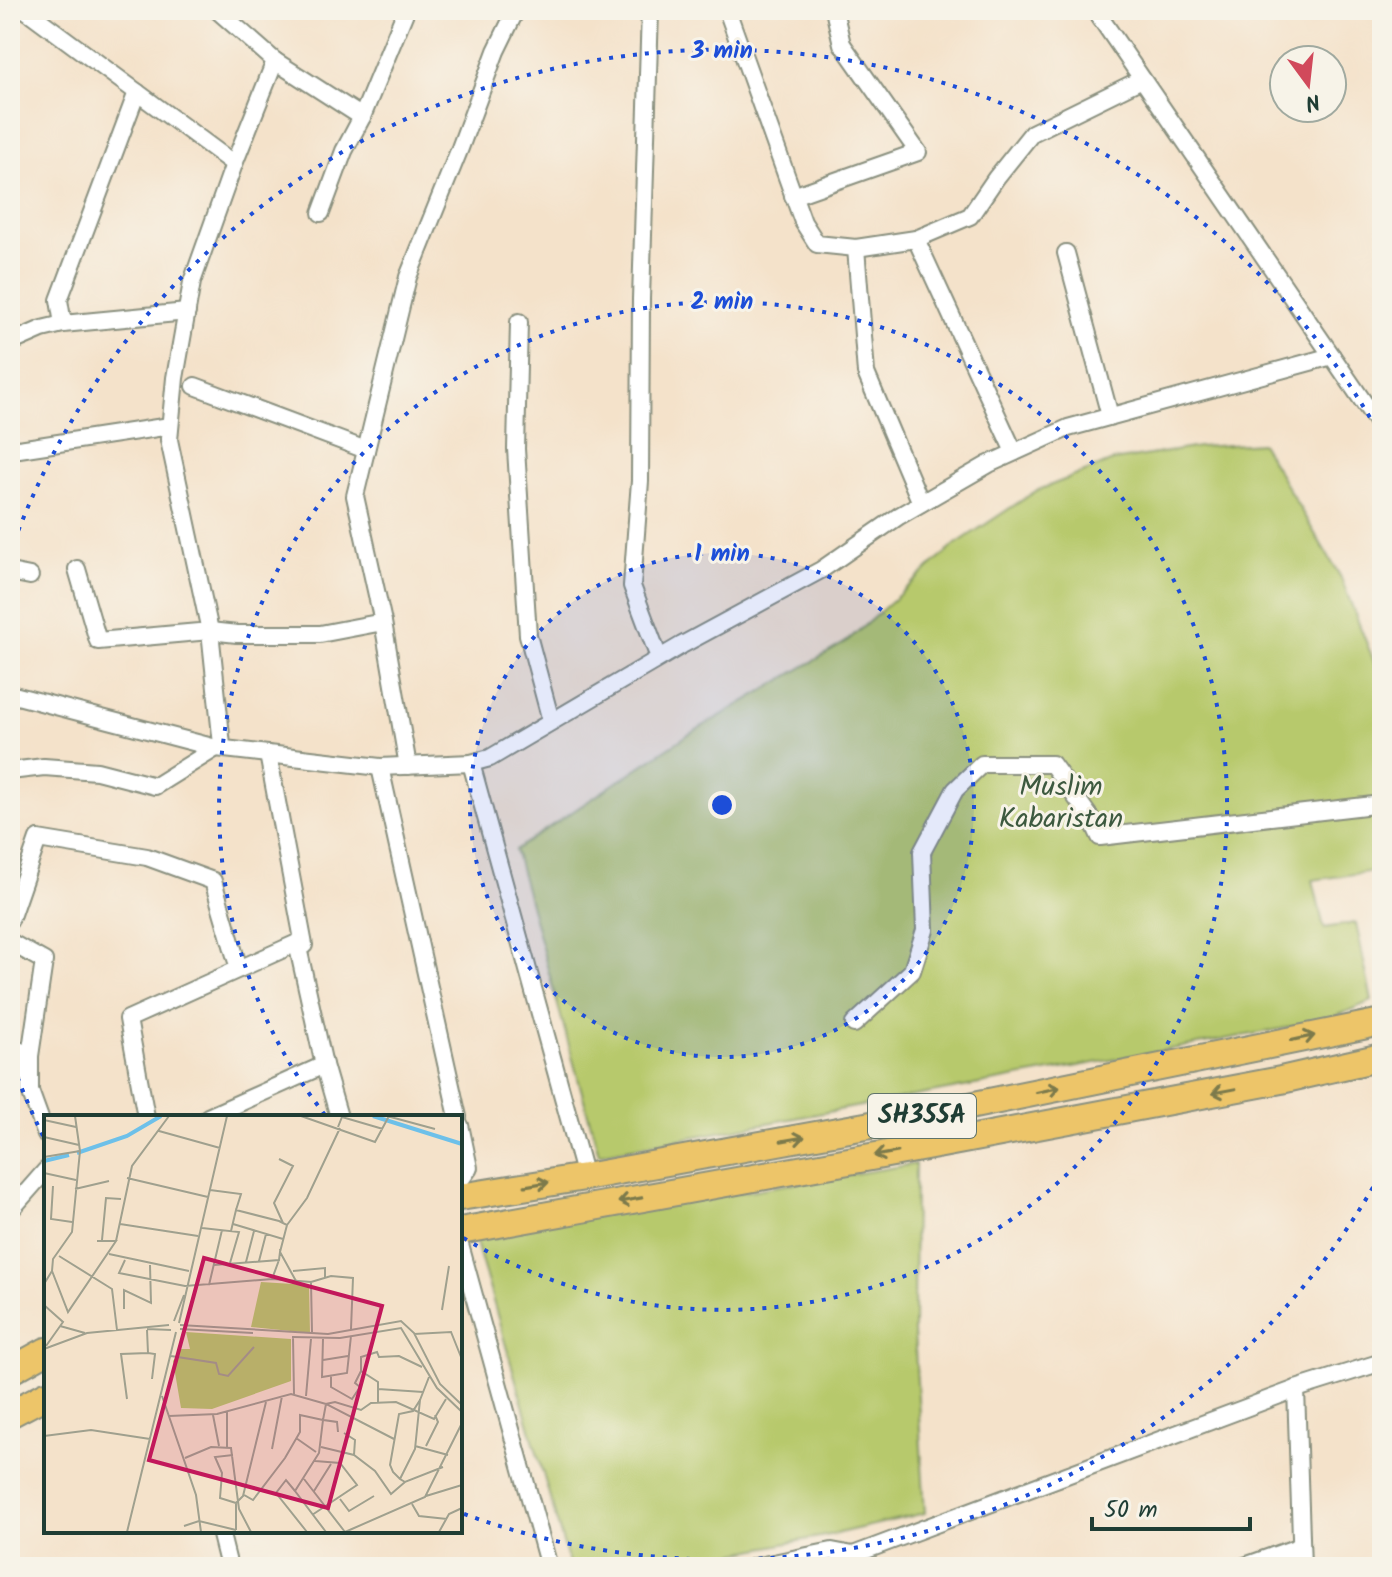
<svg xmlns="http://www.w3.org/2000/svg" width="1392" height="1577" viewBox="0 0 1392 1577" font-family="Kalam,sans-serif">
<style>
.green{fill:#b7c96c;stroke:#6b8350;stroke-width:2}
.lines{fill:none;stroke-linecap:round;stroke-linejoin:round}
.street-casing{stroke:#8a907f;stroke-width:20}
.primary-casing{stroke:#8a907f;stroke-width:30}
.street{stroke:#fff;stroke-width:16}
.primary{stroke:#edc569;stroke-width:26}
.oneway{stroke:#7c7a4c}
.ring{fill:none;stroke:#1d4ed8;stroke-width:4;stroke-dasharray:4 8}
.labels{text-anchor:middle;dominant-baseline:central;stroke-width:6;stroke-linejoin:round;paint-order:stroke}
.shield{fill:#f7f3e8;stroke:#60746a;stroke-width:2}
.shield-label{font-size:26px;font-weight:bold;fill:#1f3d34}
.park-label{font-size:28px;fill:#3d593f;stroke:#f7f3e8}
.inset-river{fill:none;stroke:#6dc0e9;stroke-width:4}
.inset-road{fill:none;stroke:#9fa08e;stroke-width:2}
.view{fill:#c2185b;fill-opacity:0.15;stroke:#c2185b;stroke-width:4}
.inset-edge{fill:none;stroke:#1f3d34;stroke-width:4}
.centre{fill:#1d4ed8;stroke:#f7f3e8;stroke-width:4}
.ring-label{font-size:24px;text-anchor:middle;font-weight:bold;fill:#1d4ed8;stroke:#f7f3e8;stroke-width:6;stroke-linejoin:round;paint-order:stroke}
</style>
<rect width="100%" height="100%" fill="#f7f3e8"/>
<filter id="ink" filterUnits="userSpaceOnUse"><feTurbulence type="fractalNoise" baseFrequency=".0125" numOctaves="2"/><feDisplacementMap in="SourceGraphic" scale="16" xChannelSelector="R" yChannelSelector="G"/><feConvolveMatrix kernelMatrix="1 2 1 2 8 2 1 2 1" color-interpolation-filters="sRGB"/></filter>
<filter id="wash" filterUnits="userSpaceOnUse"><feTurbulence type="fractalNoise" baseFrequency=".006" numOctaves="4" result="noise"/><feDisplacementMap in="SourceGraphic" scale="32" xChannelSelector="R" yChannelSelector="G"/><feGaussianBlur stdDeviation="1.8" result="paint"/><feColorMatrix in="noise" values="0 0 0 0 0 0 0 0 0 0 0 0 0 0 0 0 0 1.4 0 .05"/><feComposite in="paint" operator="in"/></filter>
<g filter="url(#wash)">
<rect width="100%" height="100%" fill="#f4e2ca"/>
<g class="green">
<polygon points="1261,443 1340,576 1382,682 1382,809 1375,819 1381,870 1313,880 1324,928 1356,923 1372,1001 1324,1021 599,1154 515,850 686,736 846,642 956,544 1036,491 1113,461 1199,447"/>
<polygon points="915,1164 914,1332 925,1513 835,1534 664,1567 570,1567 473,1232 736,1193"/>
</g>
</g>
<g filter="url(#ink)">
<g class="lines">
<g class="street-casing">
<g id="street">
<polyline points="26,10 234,164"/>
<polyline points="516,10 496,51 460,148 408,277 355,496 383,622 320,634 237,634 210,631 222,745 216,748 380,767 471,763 490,758 682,645 821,570 899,516 989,464 1068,428 1332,356"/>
<polyline points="650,10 641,299 640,481 632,586 656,650 660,657"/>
<polyline points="727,10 803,222 817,244 856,248 916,239 970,216 996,178 1032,133 1142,79"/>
<polyline points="1095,10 1382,429"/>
<polyline points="10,16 17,10"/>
<polyline points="275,61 362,117 406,10"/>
<polyline points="793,196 918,152 842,44 834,10"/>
<polyline points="321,213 344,151 362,117"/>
<polyline points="916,239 1014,452"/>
<polyline points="856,248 866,373 921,503"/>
<polyline points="1066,253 1110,416"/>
<polyline points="519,322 516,449 528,635 551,721"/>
<polyline points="63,324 59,300 137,92"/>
<polyline points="10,343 42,329 63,324 187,312"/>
<polyline points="195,386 366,450"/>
<polyline points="10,448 19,449 170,426"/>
<polyline points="77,569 98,641 210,631 169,440 175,378 192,282 234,164 275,61 217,10"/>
<polyline points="10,572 30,576"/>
<polyline points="383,622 408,766"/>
<polyline points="10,694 216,748 155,786 97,771 44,767 10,771"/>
<polyline points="268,754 304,945 297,943"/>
<polyline points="471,763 585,1177"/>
<polyline points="380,767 458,1117"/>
<polyline points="10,920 38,839 147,857 213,881 239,969"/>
<polyline points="10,942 44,961 30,1056"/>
<polyline points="854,1024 912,971 925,930 922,852 955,790 982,764 1052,764 1092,820 1100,837 1382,804"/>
<polyline points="10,1046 30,1056 30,1091 46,1135"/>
<polyline points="146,1117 128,1019 297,943 324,1065 339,1117"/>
<polyline points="208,1117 324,1065"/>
<polyline points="460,1125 469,1168 460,1181"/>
<polyline points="10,1211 46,1170"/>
<polyline points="460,1245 549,1567"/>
<polyline points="1296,1389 1302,1567"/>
<polyline points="220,1531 229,1567"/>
<polyline points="754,1567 832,1551 853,1555"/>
<polyline points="853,1567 853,1555 1296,1389 1382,1362"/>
<polyline points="1242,1567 1301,1546"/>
</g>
</g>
<g class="primary-casing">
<g id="primary">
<polyline points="460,1197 585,1177 915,1117 1382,1022"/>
<polyline points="460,1231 926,1147 1281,1080 1382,1057"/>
<polyline points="10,1371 46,1351"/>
<polyline points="10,1414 46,1395"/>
</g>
</g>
<use href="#street" class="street"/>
<use href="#primary" class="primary"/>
</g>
<defs><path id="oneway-shaft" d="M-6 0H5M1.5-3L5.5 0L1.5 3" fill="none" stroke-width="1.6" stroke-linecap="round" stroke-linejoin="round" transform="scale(2)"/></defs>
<g class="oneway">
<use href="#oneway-shaft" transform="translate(1303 1038) rotate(-12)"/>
<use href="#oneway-shaft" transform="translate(1048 1090) rotate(-12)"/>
<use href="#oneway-shaft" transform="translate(1224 1091) rotate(169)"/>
<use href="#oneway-shaft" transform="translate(793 1139) rotate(-10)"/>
<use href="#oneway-shaft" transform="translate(886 1154) rotate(170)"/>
<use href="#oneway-shaft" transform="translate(537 1184) rotate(-9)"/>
<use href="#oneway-shaft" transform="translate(630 1200) rotate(170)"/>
</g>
</g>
<circle cx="722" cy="805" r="252" fill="#1d4ed8" fill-opacity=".12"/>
<g class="ring">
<circle cx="722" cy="805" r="252"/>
<path d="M325 1115A504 504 0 1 1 462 1237"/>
<path d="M1379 1177A755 755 0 0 1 464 1514M43 1136A755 755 0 0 1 10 1057M10 553A755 755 0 0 1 1379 433"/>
</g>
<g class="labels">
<rect class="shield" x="868" y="1094" width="108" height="44" rx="6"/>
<g class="shield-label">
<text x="922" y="1116">SH355A</text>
</g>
<g class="park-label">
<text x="1061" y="787">Muslim<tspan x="1061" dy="32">Kabaristan</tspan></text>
</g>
</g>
<g transform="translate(44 1115)">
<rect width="418" height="418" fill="#f4e2ca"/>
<path d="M 217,167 L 265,170 L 266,218 L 207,212 ZM 142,217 L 247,224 L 247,266 L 168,294 L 137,293 L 129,246 L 137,234 L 146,234 Z" fill="#b7c96c"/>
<path class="inset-river" d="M 329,1 L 418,29M 33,38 L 83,21 L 117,1M 0,46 L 25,40"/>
<path class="inset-road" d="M 257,1 L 331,27 L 345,1M 343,1 L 391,14M 0,5 L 32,12M 294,12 L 298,2 L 339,14M 115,16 L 176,33M 0,22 L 35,30M 0,42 L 36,36M 235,44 L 249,51 L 230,88 L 239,108M 0,58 L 32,65M 83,63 L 164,82M 9,71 L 7,104 L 28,107M 31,74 L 65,66M 166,75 L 197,79 L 192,95M 76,109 L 154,121M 189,109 L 239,124M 243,110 L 263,83 L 296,13M 158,113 L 195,117 L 186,148M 187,116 L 192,95 L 235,106 L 243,110 L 236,137M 58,125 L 62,83 L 77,84M 72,126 L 88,51 L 125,1M 65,139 L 145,156M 15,141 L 68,174 L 73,215M 81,145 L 75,158 L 141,171 L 228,164 L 235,145M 215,146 L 222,119M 202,147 L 210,116M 170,150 L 235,145 L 236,137 L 252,166M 8,156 L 9,144 L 28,117 L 36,36 L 31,1M 249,156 L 281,153 L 281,163M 418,162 L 418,192M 228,164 L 267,167 L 268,217M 267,167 L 287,161 L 309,163 L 307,214M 0,169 L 8,156 L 24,197 L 72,126 L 53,126M 165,170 L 178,115M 0,190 L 19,207 L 2,231M 80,194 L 80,175 L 107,188 L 106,150M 398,195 L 405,151M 130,206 L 140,180M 135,208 L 183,1M 136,210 L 284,219 L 357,206 L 370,218 L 396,269 L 418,290M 16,211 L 41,218M 103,214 L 127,215M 136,214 L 209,218M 370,219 L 407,217 L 417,242M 248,222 L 296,223 L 357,213 L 393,273 L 418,297M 249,222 L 250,279M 279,224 L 278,262 L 303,258 L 307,221M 0,234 L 43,218 L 125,210M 104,238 L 111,239 L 108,264M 127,241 L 172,248 L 175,259 L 184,261 L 210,232M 279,245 L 304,241M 287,260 L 287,272 L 308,284 L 316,272 L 311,268 L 317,256M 334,274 L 379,277M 118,281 L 152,380 L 157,417M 262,281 L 267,224M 83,284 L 77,239 L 104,238 L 103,215M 376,285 L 385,262M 334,287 L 334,267 L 317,256 L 317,242 L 333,237 L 335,242 L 355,241 L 378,252M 169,300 L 175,331M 125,301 L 173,299 L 247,279 L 282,289 L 279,305 L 256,300 L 256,317 L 241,343 L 209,385 L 200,380 L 192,388 L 192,415M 300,318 L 311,325 L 310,340M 0,321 L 47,315 L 106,324M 252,323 L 272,337M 350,324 L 282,289 L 291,287 L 317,295 L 327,288 L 352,287 L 390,304 L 402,284M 371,331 L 404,340M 382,331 L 394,307 L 391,300M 183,332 L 183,297M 277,332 L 310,340 L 331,356 L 347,379 L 361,367M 228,334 L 238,281M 189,340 L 171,342 L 178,358 L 176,383 L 192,388M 141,343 L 167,332 L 187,333 L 195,394 L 207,417M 0,364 L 1,398M 260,364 L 301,417M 356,364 L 371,334 L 376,285 L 369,296 L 355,299 L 346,350 L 349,357 L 356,364 L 361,367 L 399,352M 251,376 L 242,365 L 232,378 L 263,417M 270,376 L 287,349M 199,381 L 222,287M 382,381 L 418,370M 296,384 L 305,396 L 330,381M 368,389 L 375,401 L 403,404M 268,400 L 313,370 L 296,348 L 271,346M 140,411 L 155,406 L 192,415M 83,417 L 132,217M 282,417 L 251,376 L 275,338 L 279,305 L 293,307 L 294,317M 301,417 L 381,382 L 418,308M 395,417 L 405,399 L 418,393"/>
<path class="view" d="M 160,143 L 338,191 L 284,393 L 105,345 Z"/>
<rect width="418" height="418" class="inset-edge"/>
</g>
<circle cx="722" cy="805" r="12" class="centre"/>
<g class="ring-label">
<text x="722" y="58">3 min</text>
<text x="722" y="309">2 min</text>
<text x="722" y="561">1 min</text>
</g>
<rect width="1392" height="1577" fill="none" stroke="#f7f3e8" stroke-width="40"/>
<g transform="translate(1308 84) rotate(165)"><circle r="38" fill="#f7f3e8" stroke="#a1aaa0" stroke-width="2"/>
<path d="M0-6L14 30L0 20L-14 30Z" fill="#d1495b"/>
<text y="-12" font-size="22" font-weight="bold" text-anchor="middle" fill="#1f3d34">N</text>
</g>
<path d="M1092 1517v12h158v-12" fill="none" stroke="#1f3d34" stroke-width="4"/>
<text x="1104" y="1517" font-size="24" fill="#1f3d34" stroke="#f7f3e8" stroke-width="6" paint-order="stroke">50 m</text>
</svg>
